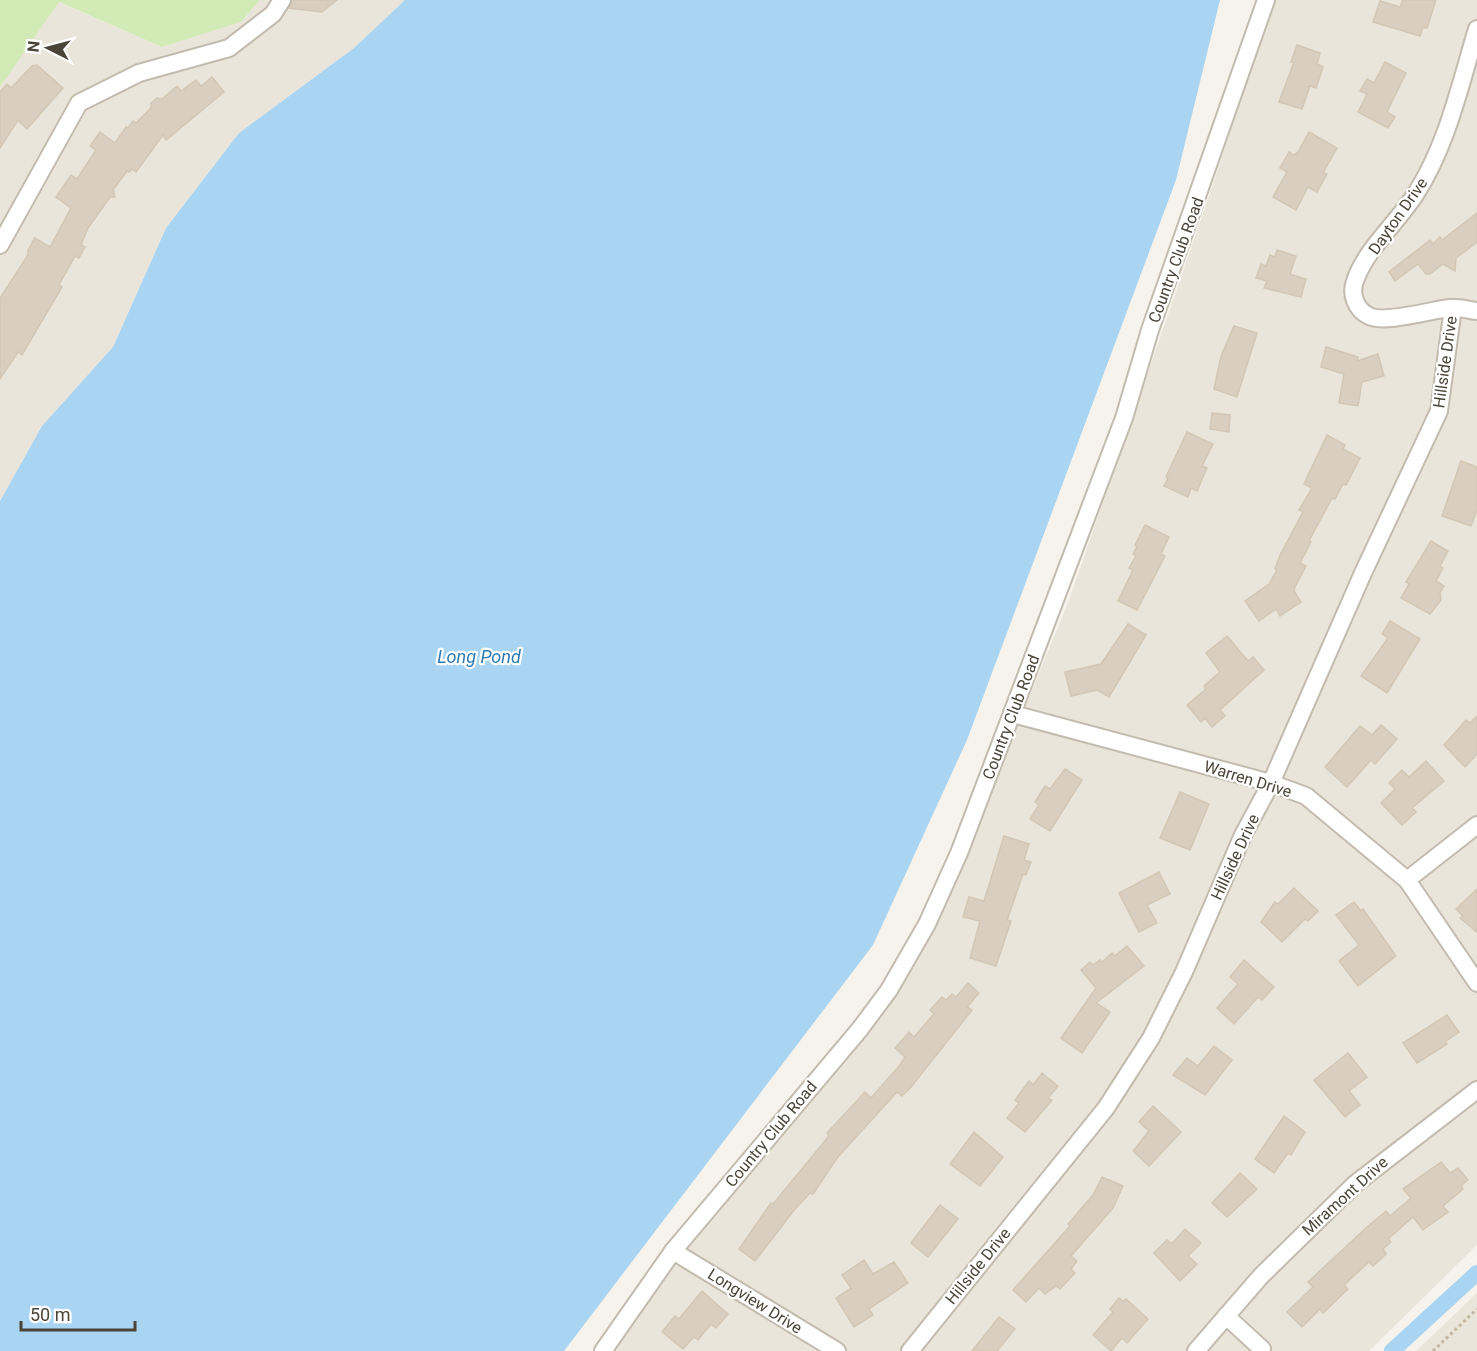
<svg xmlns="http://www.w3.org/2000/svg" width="1477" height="1351" viewBox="0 0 1477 1351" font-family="Roboto,sans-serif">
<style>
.residential{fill:#eae5da}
.green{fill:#d2eab5}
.water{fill:#a9d4f2}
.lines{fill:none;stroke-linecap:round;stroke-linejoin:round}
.canal{stroke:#a9d4f2;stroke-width:16}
.building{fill:#d8cfc1;stroke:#d3c7b4;stroke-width:1.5}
.minor-casing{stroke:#c2bbae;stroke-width:20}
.path{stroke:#c4b79f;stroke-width:3;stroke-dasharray:3 3;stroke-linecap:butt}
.minor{stroke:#fff;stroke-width:16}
.labels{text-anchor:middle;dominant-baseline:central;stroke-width:4.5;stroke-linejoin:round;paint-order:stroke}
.street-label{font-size:16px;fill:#4b4439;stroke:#fff}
.water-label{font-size:18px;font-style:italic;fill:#2e7ab2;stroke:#fff}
</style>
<rect width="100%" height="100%" fill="#f6f3ec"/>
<g class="residential">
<polygon points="260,0 405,0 354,48 239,133 166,228 113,347 42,426 0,501 0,87 58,2 162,47 241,22"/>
<polygon points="1274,0 1477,0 1477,1245 1369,1351 612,1351 674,1262 939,915 1068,603 1207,202"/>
<polygon points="1477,1293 1477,1351 1416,1351"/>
</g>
<polygon class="green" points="0,0 260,0 241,22 162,47 59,2 0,87"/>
<polygon class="water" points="405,0 1220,0 1176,180 967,740 873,945 564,1351 0,1351 0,501 42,426 113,347 166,228 239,133 354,48"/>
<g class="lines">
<polyline class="canal" points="1392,1351 1477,1273"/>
</g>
<g class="building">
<polygon points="292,0 337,0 322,12 289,8"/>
<polygon points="1403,0 1436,0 1427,28 1423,27 1420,36 1373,22 1380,1 1400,7"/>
<polygon points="1297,45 1320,53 1317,64 1323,67 1316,88 1310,86 1302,109 1279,102 1294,62 1291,62"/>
<polygon points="1385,62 1406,73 1387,112 1395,117 1388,128 1358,112 1367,94 1360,91 1367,79 1374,83"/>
<polygon points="37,65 63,88 27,129 18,120 0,148 0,92 7,84 11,88 32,66"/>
<polygon points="212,77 224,92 166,140 163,135 136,172 132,169 129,172 127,171 113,190 115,197 110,197 88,228 81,245 85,247 79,258 75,256 59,285 62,287 22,355 18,352 0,379 0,298 28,255 28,250 35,238 50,247 71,208 56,197 71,175 77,179 96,150 90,146 100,132 115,143 126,127 128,128 133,121 136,123 151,108 151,103 157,98 162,99 177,86 181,91 196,80 201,86"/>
<polygon points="1309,132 1337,148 1323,173 1327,174 1317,192 1308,187 1296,210 1273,197 1287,172 1280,168 1289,152 1294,155 1298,152"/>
<polygon points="1477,213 1477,242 1456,258 1455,271 1443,264 1430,274 1426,274 1418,264 1395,281 1389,272 1430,240 1433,244 1440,237 1442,240"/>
<polygon points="1277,250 1296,256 1290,274 1306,279 1301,297 1264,288 1267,281 1256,278 1261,264 1266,266 1270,255 1275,257"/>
<polygon points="1234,326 1257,333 1237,397 1214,389 1221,356"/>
<polygon points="1326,347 1358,357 1357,361 1378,354 1384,376 1362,382 1358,406 1339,403 1344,374 1321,367"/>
<polygon points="1212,413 1230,415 1229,432 1210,429"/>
<polygon points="1187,432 1213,444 1202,466 1207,468 1197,491 1191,488 1188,497 1164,486 1168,478 1166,477"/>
<polygon points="1327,435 1345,445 1343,449 1360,458 1346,485 1343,484 1335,499 1332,498 1309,541 1311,542 1300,563 1306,566 1295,587 1294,591 1301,602 1280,616 1276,609 1259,621 1245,601 1269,584 1277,570 1275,569 1280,555 1303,512 1299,510 1312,488 1304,484"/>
<polygon points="1461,461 1477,467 1477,510 1471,526 1442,516"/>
<polygon points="1145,525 1169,537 1161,554 1165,556 1137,610 1118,601 1133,570 1129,568 1136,556 1133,554 1137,547 1135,545"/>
<polygon points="1431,541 1448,551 1440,566 1443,568 1436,581 1444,586 1440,593 1441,600 1430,614 1401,598 1409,584 1406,582"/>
<polygon points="1390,621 1420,639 1387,693 1361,676 1388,638 1382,634"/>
<polygon points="1128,624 1146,635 1109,697 1097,690 1071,696 1065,672 1101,664"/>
<polygon points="1227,636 1248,661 1253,657 1264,670 1220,710 1225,716 1212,727 1205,718 1201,722 1187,705 1206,689 1204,686 1220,672 1206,653"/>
<polygon points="1477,716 1477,754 1465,767 1444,745 1466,720 1470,723"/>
<polygon points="1381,725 1397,739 1375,764 1371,760 1347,787 1325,767 1360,726 1372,735"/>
<polygon points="1426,761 1444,781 1412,808 1416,812 1402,825 1381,803 1395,789 1389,783 1402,770 1409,777"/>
<polygon points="1065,769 1082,780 1050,831 1030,819 1039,805 1035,802 1045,786 1050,789"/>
<polygon points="1180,792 1209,804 1190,850 1160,838"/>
<polygon points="1004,836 1029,844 1024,860 1031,862 1026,875 1023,874 1007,920 1011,921 996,966 970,958 980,921 963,917 969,897 984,901"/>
<polygon points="1159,872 1170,894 1147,905 1157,923 1139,932 1119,893"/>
<polygon points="1294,888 1318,911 1308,921 1305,919 1282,942 1261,922 1275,902 1278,904"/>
<polygon points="1477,889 1477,932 1460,918 1463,916 1456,909"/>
<polygon points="1354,902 1361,911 1363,909 1396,956 1358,986 1339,961 1359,945 1336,915"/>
<polygon points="1127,946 1144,966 1096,1003 1110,1012 1082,1053 1061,1038 1096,988 1081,970 1090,962 1093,965 1100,960 1102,962 1112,953 1115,956"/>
<polygon points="1244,960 1274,987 1262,1000 1258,997 1234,1024 1217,1008 1238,984 1230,977"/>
<polygon points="968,983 979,993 967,1007 972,1010 911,1087 902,1096 897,1092 837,1158 813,1194 810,1193 795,1209 755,1261 739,1249 771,1203 773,1204 829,1136 827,1133 865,1092 871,1098 900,1065 905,1057 895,1048 909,1032 914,1037 934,1014 930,1010 942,997 946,1000 952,994 956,997"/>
<polygon points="1447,1015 1459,1032 1445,1042 1447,1044 1417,1063 1403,1043"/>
<polygon points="1214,1046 1232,1060 1205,1095 1173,1075 1187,1058 1198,1066"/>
<polygon points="1348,1053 1367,1077 1349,1091 1360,1105 1345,1117 1314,1080"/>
<polygon points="1042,1073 1058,1086 1048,1098 1052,1100 1025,1132 1007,1118 1019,1103 1015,1100 1029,1081 1033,1085"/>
<polygon points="1153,1106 1181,1132 1149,1166 1133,1151 1149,1131 1139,1122"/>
<polygon points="1284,1116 1305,1132 1291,1155 1288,1153 1274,1173 1255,1159"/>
<polygon points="974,1132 1003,1157 980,1186 950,1164"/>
<polygon points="1441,1162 1450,1173 1458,1168 1468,1180 1461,1186 1463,1189 1443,1206 1448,1212 1423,1230 1413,1217 1388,1239 1391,1242 1383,1249 1386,1254 1373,1266 1369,1262 1344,1285 1348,1289 1323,1313 1320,1309 1302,1327 1287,1312 1313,1287 1308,1282 1366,1228 1386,1211 1390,1216 1411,1198 1403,1189"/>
<polygon points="1240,1173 1257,1189 1227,1217 1212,1203"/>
<polygon points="1102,1177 1123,1186 1113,1208 1071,1256 1077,1261 1071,1269 1075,1273 1060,1289 1056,1286 1045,1294 1039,1288 1026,1302 1013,1290 1070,1226 1068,1224 1093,1195"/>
<polygon points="940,1205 958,1219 928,1257 911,1243"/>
<polygon points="1185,1229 1201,1243 1188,1256 1197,1264 1180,1281 1154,1253 1167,1240 1172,1244"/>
<polygon points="864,1260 873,1274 894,1262 908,1283 869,1309 873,1315 854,1327 836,1298 851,1288 842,1275"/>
<polygon points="702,1291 728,1314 716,1328 711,1324 698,1340 694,1337 683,1349 662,1332 675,1316 679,1319"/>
<polygon points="1119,1298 1123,1301 1126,1299 1148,1319 1127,1343 1122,1338 1111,1351 1093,1335 1113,1312 1110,1309"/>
<polygon points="999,1317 1015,1329 997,1351 972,1351"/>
</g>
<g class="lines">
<g class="minor-casing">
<g id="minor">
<path d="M 1477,29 C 1460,85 1447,146 1415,195 C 1396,224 1366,249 1355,281 C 1350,294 1356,310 1369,316 C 1384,324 1431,310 1450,308 C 1459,307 1468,310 1477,311"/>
<polyline points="0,245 79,103 139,73 229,48 273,14 282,0"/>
<polyline points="1013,714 1271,783 1306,796 1407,880 1477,983"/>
<polyline points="1407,880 1477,825"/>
<polyline points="673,1251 837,1351"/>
<polyline points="1226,1316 1262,1349"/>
<polyline points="603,1351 673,1251 860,1029 889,990 927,924 959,853 1124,418 1150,330 1266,0"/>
<polyline points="910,1351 1106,1108 1151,1038 1184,972 1243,835 1271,783 1363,573 1439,411 1453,308"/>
<polyline points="1196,1351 1261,1276 1355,1184 1477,1090"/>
</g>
</g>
<polyline class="path" points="1433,1351 1477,1309"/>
<use href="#minor" class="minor"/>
</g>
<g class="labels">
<g class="street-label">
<text transform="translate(1398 216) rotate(-55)">Dayton Drive</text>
<text transform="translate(1176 260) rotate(-70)">Country Club Road</text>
<text transform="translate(1445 362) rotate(-82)">Hillside Drive</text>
<text transform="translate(1011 717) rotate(-69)">Country Club Road</text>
<text transform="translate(1248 779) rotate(17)">Warren Drive</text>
<text transform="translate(1235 857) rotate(-65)">Hillside Drive</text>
<text transform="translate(771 1134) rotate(-50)">Country Club Road</text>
<text transform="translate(1345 1196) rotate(-42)">Miramont Drive</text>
<text transform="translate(978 1266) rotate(-51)">Hillside Drive</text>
<text transform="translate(755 1301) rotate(32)">Longview Drive</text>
</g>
<g class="water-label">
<text x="479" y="656">Long Pond</text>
</g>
</g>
<g transform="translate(48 48) rotate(276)" stroke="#ffffff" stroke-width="4.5" paint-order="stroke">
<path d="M0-4.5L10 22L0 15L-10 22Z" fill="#4b4439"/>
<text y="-9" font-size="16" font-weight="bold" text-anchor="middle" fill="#4b4439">N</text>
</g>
<path d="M21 1321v9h114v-9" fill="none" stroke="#4b4439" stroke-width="3"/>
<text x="30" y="1321" font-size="18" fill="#4b4439" stroke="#ffffff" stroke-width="4.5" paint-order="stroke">50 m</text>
</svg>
